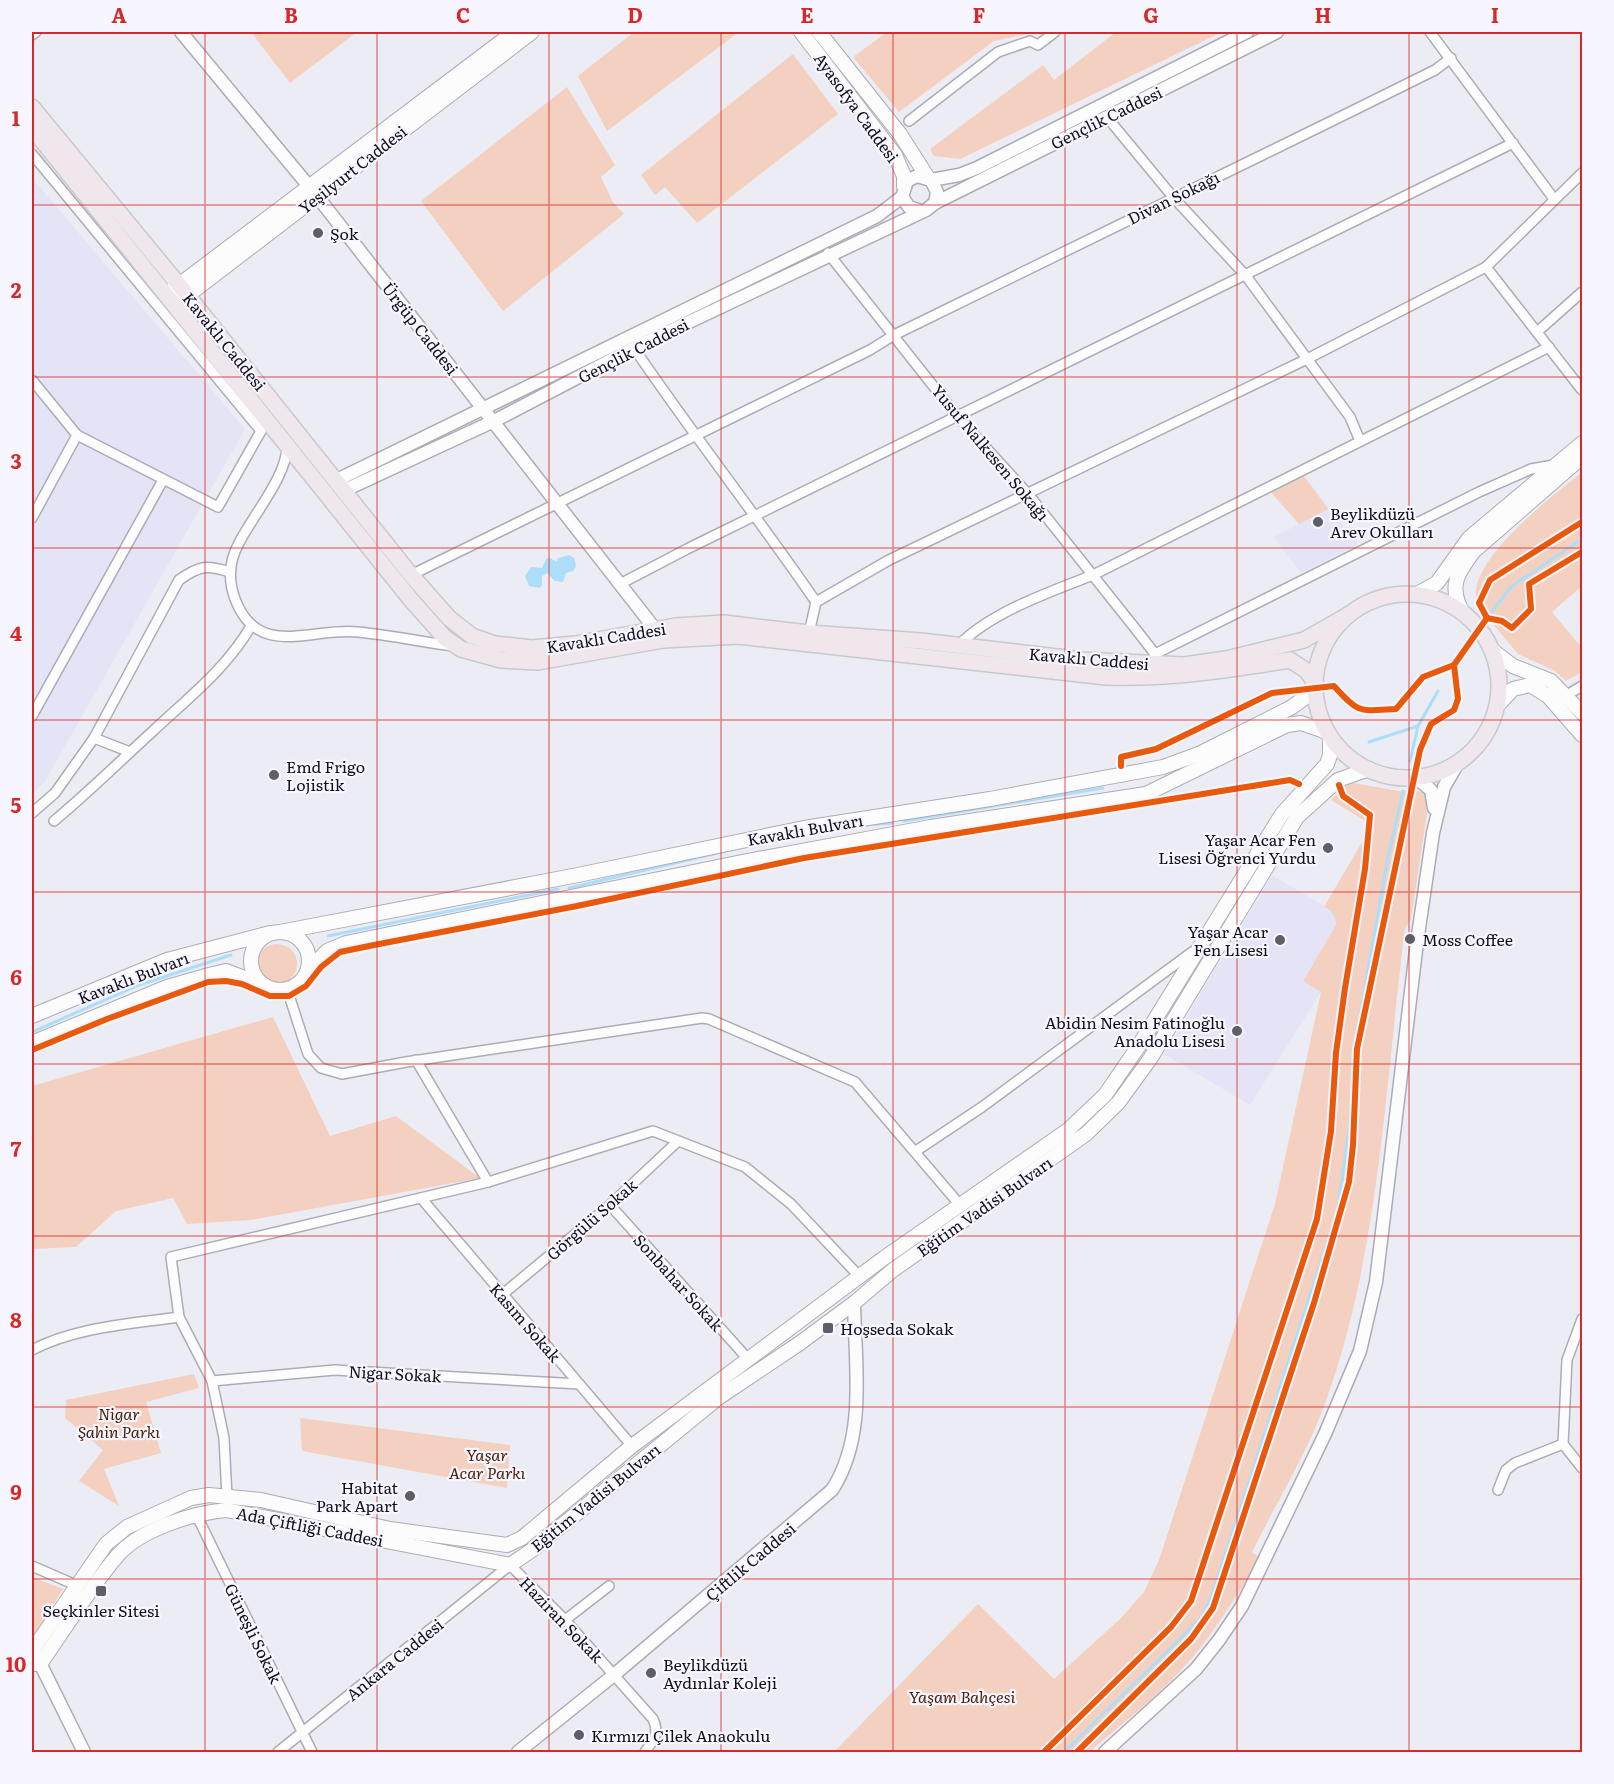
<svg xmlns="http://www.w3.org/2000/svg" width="1614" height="1784" viewBox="0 0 1614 1784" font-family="Literata,serif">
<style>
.built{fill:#e5e4f7}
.green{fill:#f4d0c0}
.water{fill:#acdef9}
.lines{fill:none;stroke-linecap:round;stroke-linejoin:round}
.stream{stroke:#acdef9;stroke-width:3}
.minor-casing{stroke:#acacb6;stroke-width:12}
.tertiary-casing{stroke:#acacb6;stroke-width:15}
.secondary-casing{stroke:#acacb6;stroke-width:16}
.primary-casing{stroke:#c8c8ce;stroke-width:18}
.minor{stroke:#fcfcfd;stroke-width:9}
.tertiary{stroke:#fcfcfd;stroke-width:12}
.secondary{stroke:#fcfcfd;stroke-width:14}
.primary{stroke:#efe7ec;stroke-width:15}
.cycleway-casing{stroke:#f7f6ff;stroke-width:10}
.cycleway{stroke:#e8590c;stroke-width:6}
.grid{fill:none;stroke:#d62828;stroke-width:1.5;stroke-opacity:0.55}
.poi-dot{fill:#5e5d68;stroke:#f7f6ff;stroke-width:2}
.labels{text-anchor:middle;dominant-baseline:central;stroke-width:4.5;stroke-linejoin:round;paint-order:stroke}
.street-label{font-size:16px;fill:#12101d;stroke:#f7f6ff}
.poi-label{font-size:16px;fill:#12101d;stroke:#f7f6ff;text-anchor:start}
.park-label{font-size:16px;font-style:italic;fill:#492109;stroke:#f7f6ff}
.neatline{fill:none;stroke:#d62828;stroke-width:2}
.grid-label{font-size:20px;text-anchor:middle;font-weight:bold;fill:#d62828}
</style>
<rect width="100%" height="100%" fill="#ececf4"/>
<g class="built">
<polygon points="32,178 245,429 44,783 32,795"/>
<polygon points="1303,475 1358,544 1301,573 1274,537 1299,524 1271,492"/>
<polygon points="1272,875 1331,910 1336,918 1337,925 1303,980 1321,992 1250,1105 1164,1054"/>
</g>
<g class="green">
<polygon points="251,32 357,32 290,83"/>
<polygon points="634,32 739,32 607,131 578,76"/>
<polygon points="887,32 1037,32 994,41 899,112 853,57"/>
<polygon points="1116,32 1222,32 960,159 934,156 930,149 1043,65 1054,80"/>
<polygon points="793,54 838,114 697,223 665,187 655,195 641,175"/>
<polygon points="567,87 615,165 601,177 613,202 624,214 503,311 421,201"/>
<path d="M 1582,472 L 1582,586 L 1552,612 L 1582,648 L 1582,672 L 1566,681 L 1555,671 L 1518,654 L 1478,606 C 1460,564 1555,495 1582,472 Z"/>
<polygon points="1303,475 1328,509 1299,524 1271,492"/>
<path d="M 1354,783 L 1398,791 L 1414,790 L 1424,793 L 1429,801 L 1411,919 L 1405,928 C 1385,1085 1380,1251 1326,1401 C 1307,1453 1277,1502 1252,1552 L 1261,1559 C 1238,1592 1218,1627 1192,1658 C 1162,1693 1124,1722 1089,1752 L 834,1752 L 978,1604 L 1054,1679 L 1120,1619 L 1144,1592 L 1159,1560 L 1275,1204 L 1321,992 L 1303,981 L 1336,925 C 1336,916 1332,911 1324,907 L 1372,825 L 1331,800 L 1346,785 Z"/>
<circle cx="277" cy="964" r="20"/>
<polygon points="273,1017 330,1136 396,1116 480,1178 251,1220 187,1224 173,1198 116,1211 76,1247 32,1249 32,1086"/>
<polygon points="194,1374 199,1388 146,1402 161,1453 104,1469 119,1506 79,1481 103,1450 65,1418 66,1400"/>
<polygon points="300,1418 510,1445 507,1488 302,1451"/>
<polygon points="32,1577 63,1589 32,1638"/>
</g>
<polygon class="water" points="569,555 574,558 576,566 573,571 566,573 563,582 555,581 547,573 542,576 542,585 540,588 529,586 525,576 531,567 542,568 546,559 550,558 557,562 558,558"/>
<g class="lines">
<g class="stream">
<polyline points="1492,611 1512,586 1582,539"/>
<polyline points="1369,742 1418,726"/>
<polyline points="1410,761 1418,726 1438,691"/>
<polyline points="904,821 1103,788"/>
<polyline points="865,825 892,823"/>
<polyline points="773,841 820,832"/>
<polyline points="569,888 743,847"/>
<polyline points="328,936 558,889"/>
<polyline points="32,1032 139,985 231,955"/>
<polyline points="1064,1752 1184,1635 1202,1616 1211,1598 1337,1213 1353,1102 1354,1049 1388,857 1403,791"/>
</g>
<g class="minor-casing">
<g id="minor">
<polyline points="1430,32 1554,199"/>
<polyline points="32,35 36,32"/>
<polyline points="1106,116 1173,197 1246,276 1350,417 1360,441"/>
<polyline points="909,121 998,52 1030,41 1038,45 1055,32"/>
<polyline points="32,154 261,431 218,507 77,435 32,380"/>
<polyline points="828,253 957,416 1028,494 1138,632 1155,654 1158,664"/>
<polyline points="1486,267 1582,390"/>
<polyline points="1537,332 1582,292"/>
<path d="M 634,348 C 693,435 757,516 816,602 L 809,633"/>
<path d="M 287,446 C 287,476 253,515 239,543 C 229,561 228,580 235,599 C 258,660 312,627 358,632 C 390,635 422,642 453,646"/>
<polyline points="32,518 77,435"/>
<polyline points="411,575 870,350 894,335 1340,117 1435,70 1451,58"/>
<polyline points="620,584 689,548 1513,143"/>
<polyline points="816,602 889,560 1307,359 1486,267 1582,173"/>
<path d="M 959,645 C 991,612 1050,592 1093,575 L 1549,347"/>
<polyline points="1155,654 1479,492 1531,469 1554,465"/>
<polyline points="1567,695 1582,686"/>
<polyline points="32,716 163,480"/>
<polyline points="94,738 130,752"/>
<path d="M 32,813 L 55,793 L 94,738 L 179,580 C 200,565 207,565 230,572"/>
<path d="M 54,821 C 89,792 120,761 153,731 C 188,698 227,668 251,626"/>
<polyline points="287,989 308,1054 321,1068 342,1074 406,1062 702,1018 709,1019 855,1082 960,1205"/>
<polyline points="416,1060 488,1182"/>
<polyline points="916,1151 982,1107 1192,952"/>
<polyline points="421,1198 632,1446"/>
<polyline points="610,1205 748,1359"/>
<polyline points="503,1294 610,1205 677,1142"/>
<polyline points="1582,1319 1567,1360 1563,1444 1582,1468"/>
<path d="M 32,1350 C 76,1327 130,1324 179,1317"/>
<polyline points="212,1381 335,1370 579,1384"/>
<polyline points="1498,1490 1506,1470 1515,1463 1563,1444"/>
<polyline points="227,1497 224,1438 212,1381 179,1317 171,1257 488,1182 653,1131 745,1167 791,1204 860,1277"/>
<polyline points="196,1514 312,1752"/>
<path d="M 510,1565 L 565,1620 L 653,1719 C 660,1734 653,1740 645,1752"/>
<polyline points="32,1566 78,1586"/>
<polyline points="565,1620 609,1586"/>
<polyline points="278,1752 510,1565"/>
</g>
</g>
<g class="tertiary-casing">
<g id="tertiary">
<polyline points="181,32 317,196 655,629"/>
<polyline points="931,180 959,175 977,168 1247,32"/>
<polyline points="935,203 1277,32"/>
<polyline points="337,480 877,216 902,197"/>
<polyline points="345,490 494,421 634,348 926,210 935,203 937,192 931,180 917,176 907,181 902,197 909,207 921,211"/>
<polyline points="1416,778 1431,790 1434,808"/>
<polyline points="34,1651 84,1752"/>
<path d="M 518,1752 L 615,1674 L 832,1490 C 867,1436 855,1365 854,1303"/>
<polyline points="1105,1752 1196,1669 1219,1640 1242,1606 1325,1434 1360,1351 1376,1282 1417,942 1433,833 1444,787 1458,763"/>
</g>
</g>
<g class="secondary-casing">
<g id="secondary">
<polyline points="801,32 895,155 904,176 904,186"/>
<polyline points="819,32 900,134 928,178"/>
<polyline points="171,291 514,32"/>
<polyline points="179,302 532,32"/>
<polyline points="1417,594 1437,583 1469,538 1582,443"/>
<path d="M 1463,613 C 1448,587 1457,573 1474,551 L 1582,457"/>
<polyline points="1492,650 1513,666 1551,681 1582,713"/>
<polyline points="1498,705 1513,689 1530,685 1548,696 1582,735"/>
<polyline points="280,932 578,875 804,828 990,799 1163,767 1201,753 1292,707 1315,690"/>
<circle cx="280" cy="961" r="29"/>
<polyline points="307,972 327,951 346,943 742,862 931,827 1146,794 1287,725 1301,723 1327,732"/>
<polyline points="32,1016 167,960 270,933"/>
<polyline points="32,1043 167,987 209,975 226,971 266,986"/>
<polyline points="32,1651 106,1544 127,1527 191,1498 209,1495 261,1500 390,1529 507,1545 522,1538 632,1446 884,1258 1068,1130 1105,1095 1138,1047 1282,814 1327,764 1330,755 1330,736"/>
<path d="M 32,1664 L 40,1664 C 65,1629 90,1587 118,1555 C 141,1529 193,1513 226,1510 L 510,1565 L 532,1550 L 718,1398 L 800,1343 L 854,1303 L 893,1270 L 1086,1134 L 1118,1103 L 1150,1059 L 1297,817 L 1338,780 L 1369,769"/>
</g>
</g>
<g class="primary-casing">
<g id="primary">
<polyline points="32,107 188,296 411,575 449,618 472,636 495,644 532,648 575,644 676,626 724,623 809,633 921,641 1083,660 1184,665 1226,659 1304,640 1348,615"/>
<path d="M 32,128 L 412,601 L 445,638 L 461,649 L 501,660 L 538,662 L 663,640 L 738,636 L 1106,677 C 1169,679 1228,670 1290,660 L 1307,671 L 1315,683"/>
<circle cx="1407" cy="686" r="92"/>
</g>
</g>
<use href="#minor" class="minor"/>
<use href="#tertiary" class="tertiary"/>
<use href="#secondary" class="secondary"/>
<use href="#primary" class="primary"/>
<g class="cycleway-casing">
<g id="cycleway">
<polyline points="1487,618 1479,603 1490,580 1582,522"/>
<polyline points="1487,618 1502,621 1512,628 1531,609 1529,584 1582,552"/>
<path d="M 1121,766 L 1121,757 L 1156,749 L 1272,693 L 1334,686 C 1359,714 1359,711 1396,709 L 1423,677 L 1454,665"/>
<polyline points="32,1050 107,1019 208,982 226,981 242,984 270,996 289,996 306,986 321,967 340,952 374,945 577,906 804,858 1290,780 1299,784"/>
<polyline points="1044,1752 1171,1627 1191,1601 1317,1219 1331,1131 1336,1053 1345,988 1365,869 1370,815 1343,796 1339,785"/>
<polyline points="1077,1752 1191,1639 1213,1608 1314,1303 1349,1182 1353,1145 1357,1049 1420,750 1431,724 1454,710 1458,699 1454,665 1487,618"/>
</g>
</g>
<use href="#cycleway" class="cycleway"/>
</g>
<path class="grid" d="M 205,32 L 205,1752M 377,32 L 377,1752M 549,32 L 549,1752M 721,32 L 721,1752M 893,32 L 893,1752M 1065,32 L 1065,1752M 1237,32 L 1237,1752M 1409,32 L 1409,1752M 32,205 L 1582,205M 32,377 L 1582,377M 32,548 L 1582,548M 32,720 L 1582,720M 32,892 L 1582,892M 32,1064 L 1582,1064M 32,1236 L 1582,1236M 32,1407 L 1582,1407M 32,1579 L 1582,1579"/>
<g class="poi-dot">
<circle cx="318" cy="233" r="6"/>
<circle cx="1318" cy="522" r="6"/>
<circle cx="274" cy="775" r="6"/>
<circle cx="1328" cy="848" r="6"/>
<circle cx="1410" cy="939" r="6"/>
<circle cx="1280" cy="940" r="6"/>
<circle cx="1237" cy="1031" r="6"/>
<rect x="822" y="1322" width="12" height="12" rx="3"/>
<circle cx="410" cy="1496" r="6"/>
<rect x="95" y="1585" width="12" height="12" rx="3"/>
<circle cx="651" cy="1673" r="6"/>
<circle cx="579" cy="1735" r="6"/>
</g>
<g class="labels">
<g class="street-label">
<text transform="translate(857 107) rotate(54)">Ayasofya Caddesi</text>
<text transform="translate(1106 117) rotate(-26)">Gençlik Caddesi</text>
<text transform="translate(352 169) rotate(-38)">Yeşilyurt Caddesi</text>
<text transform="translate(1173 197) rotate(-26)">Divan Sokağı</text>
<text transform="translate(421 328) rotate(52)">Ürgüp Caddesi</text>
<text transform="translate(225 341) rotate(51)">Kavaklı Caddesi</text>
<text transform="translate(633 350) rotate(-27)">Gençlik Caddesi</text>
<text transform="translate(991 452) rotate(50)">Yusuf Nalkesen Sokağı</text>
<text transform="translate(606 637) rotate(-9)">Kavaklı Caddesi</text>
<text transform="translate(1089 658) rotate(5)">Kavaklı Caddesi</text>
<text transform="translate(805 829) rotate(-10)">Kavaklı Bulvarı</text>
<text transform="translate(133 977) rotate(-21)">Kavaklı Bulvarı</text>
<text transform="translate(984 1206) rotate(-35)">Eğitim Vadisi Bulvarı</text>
<text transform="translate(591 1219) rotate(-41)">Görgülü Sokak</text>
<text transform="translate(679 1282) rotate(48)">Sonbahar Sokak</text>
<text transform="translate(526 1322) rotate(49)">Kasım Sokak</text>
<text transform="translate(395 1373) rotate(3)">Nigar Sokak</text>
<text transform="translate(595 1497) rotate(-39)">Eğitim Vadisi Bulvarı</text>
<text transform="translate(310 1526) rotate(11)">Ada Çiftliği Caddesi</text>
<text transform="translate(750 1561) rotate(-40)">Çiftlik Caddesi</text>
<text transform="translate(562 1619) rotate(46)">Haziran Sokak</text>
<text transform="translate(254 1633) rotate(64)">Güneşli Sokak</text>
<text transform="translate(394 1659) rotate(-39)">Ankara Caddesi</text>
</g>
<g class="poi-label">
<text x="330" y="233">Şok</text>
<text x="1330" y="513">Beylikdüzü<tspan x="1330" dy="18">Arev Okulları</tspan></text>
<text x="286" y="766">Emd Frigo<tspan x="286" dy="18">Lojistik</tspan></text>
<text x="1316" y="839" text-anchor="end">Yaşar Acar Fen<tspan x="1316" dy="18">Lisesi Öğrenci Yurdu</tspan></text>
<text x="1268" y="931" text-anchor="end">Yaşar Acar<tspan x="1268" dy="18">Fen Lisesi</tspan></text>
<text x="1422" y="939">Moss Coffee</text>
<text x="1225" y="1022" text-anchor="end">Abidin Nesim Fatinoğlu<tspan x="1225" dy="18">Anadolu Lisesi</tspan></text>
<text x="840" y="1328">Hoşseda Sokak</text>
<text x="398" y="1487" text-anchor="end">Habitat<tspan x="398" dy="18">Park Apart</tspan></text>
<text x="101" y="1610" text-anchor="middle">Seçkinler Sitesi</text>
<text x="663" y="1664">Beylikdüzü<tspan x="663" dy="18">Aydınlar Koleji</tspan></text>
<text x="591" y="1735">Kırmızı Çilek Anaokulu</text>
</g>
<g class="park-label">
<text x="119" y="1413">Nigar<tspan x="119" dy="18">Şahin Parkı</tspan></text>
<text x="487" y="1454">Yaşar<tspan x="487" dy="18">Acar Parkı</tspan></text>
<text x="962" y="1696">Yaşam Bahçesi</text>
</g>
</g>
<rect width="1614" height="1784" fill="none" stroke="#f7f6ff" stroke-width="66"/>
<rect x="33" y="33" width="1548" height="1718" class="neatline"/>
<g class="grid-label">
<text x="119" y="23">A</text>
<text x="291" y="23">B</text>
<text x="463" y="23">C</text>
<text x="635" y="23">D</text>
<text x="807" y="23">E</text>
<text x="979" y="23">F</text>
<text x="1151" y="23">G</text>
<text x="1323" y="23">H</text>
<text x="1495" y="23">I</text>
<text x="16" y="126">1</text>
<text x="16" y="298">2</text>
<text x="16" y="469">3</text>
<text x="16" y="641">4</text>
<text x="16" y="813">5</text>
<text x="16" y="985">6</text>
<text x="16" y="1157">7</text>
<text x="16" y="1328">8</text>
<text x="16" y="1500">9</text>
<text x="16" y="1672">10</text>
</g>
</svg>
